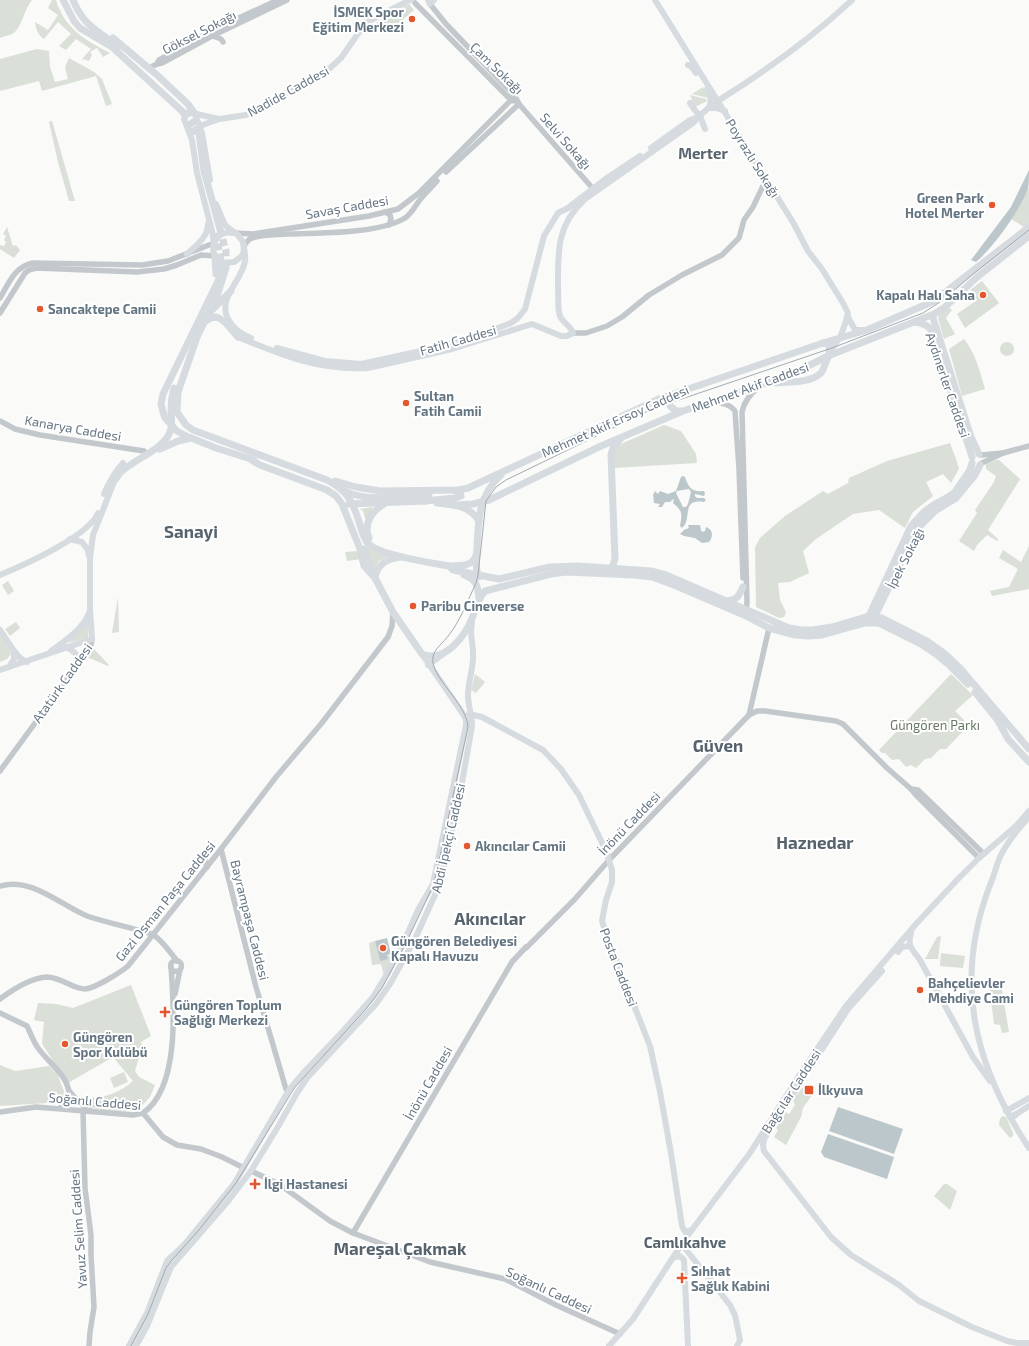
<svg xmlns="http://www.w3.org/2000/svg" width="1029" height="1346" viewBox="0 0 1029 1346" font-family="'Exo 2',sans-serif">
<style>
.green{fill:#dadfd7}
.water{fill:#bbc7cb;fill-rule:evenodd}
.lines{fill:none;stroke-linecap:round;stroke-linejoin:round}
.primary-tunnel{stroke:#d5d9db;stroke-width:7;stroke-dasharray:7 3.5;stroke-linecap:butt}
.tertiary{stroke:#c3c8cc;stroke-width:5.5}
.secondary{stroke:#d6dbdf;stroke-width:6}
.primary{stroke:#d6dbdf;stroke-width:7}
.tram{stroke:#a2aab0;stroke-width:1}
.poi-dot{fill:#e4572e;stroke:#fff;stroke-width:1.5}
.labels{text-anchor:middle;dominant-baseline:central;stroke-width:4;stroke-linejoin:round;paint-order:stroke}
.poi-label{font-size:13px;font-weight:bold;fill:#657683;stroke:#fff;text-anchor:start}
.street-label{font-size:13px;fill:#657683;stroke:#fff}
.park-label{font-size:13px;fill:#687a64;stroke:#fff}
.quarter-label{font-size:15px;font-weight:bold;fill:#57646e;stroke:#fff}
.district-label{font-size:17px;font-weight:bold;fill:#57646e;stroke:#fff}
</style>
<rect width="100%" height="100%" fill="#fafaf8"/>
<g class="green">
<path d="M 0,0 L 32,0 C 24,10 23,23 15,32 C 12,35 4,36 0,38 Z"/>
<path d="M 52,0 L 56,0 C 65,29 85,40 110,53 L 103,57 L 97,48 L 90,52 L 92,55 L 89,61 L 82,59 L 91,49 L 76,39 L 66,50 L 59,46 L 71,34 L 58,22 L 44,39 C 38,35 36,29 35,22 L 48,30 L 58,15 L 48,8 Z"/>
<polygon points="409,4 414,10 391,30 363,34 374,24"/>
<polygon points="37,49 49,51 50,67 55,82 68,79 65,67 69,58 94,72 102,79 112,104 106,106 96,76 42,91 39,81 0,91 0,59"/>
<polygon points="703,87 707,95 708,98 692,94"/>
<polygon points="690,95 706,99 707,101 695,107"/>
<polygon points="52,121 75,201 69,201 58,162 49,122"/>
<polygon points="1029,187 1029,223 1024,227 1011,219"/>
<polygon points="7,227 13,246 16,245 20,250 14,258 0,249 0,245 4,246 6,242 4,240 6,236 3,234"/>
<polygon points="982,281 999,303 965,328 957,314 977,300 970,290"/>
<polygon points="949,307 952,310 946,318 955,334 944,339 938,318 939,315"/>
<path d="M 964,339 C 976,354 980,372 985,389 L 962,396 L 949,349 Z"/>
<circle cx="1007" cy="349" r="7"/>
<path d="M 664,425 L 681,431 L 696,454 L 697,463 L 614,468 C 613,458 612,451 621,444 Z"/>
<polygon points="950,443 956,459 959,469 951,483 943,474 926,482 933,496 913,512 905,528 879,510 853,514 816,539 803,551 809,573 790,582 778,583 780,600 786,612 784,617 779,618 756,607 755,547 760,538 785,516 823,491 828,494 848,483 849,478 887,461"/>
<polygon points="996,460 999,460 1020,479 988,530 998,539 997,541 987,535 977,545 974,551 959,541 977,513 975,510 994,482 996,476 986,469 986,464"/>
<polygon points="373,507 366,521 363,511 360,509"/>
<polygon points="363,541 389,556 379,561 373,570"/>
<polygon points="1029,546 1029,589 992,596 990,591 1009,587 1018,569 999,558 1003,550 1021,562"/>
<polygon points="358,551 361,559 347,561 345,552"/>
<polygon points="8,581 14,591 8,595 2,585"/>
<polygon points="118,597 119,632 112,633"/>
<polygon points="89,619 88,638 68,643"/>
<polygon points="16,622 20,628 10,636 5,629"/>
<polygon points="0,635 10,650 11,654 7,659 0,662"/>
<polygon points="93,648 109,665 108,666 87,657"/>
<polygon points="475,674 485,682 476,693 471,690"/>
<polygon points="951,674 973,695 955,711 969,725 946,749 940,749 931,758 925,759 916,768 911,765 906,767 899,759 892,760 885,753 882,753 879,750"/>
<polygon points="941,936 938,959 925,959 937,937"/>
<polygon points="375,941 380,961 387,955 394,958 384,976 381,964 372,965 369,943"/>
<polygon points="941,953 965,956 963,968 940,966"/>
<path d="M 131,985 L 151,1036 L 141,1042 L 142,1047 L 135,1071 L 139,1077 L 155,1085 L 150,1097 L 137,1111 L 110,1112 L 97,1109 L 87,1106 L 74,1095 C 95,1102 117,1095 133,1081 L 113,1057 L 68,1083 L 42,1044 L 44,1022 L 34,1020 L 38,1003 L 56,1004 L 73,1008 Z"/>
<polygon points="990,987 1002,990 1009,1032 1002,1033 1000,1025 994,1024 990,992"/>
<polygon points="0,1065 15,1071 49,1066 57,1074 66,1096 63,1102 0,1106"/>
<polygon points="124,1072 128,1082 114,1088 110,1078"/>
<polygon points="802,1088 814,1092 803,1108 801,1117 786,1145 774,1137 778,1130 776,1128 786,1112 789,1114 795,1105 793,1100"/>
<polygon points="1002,1116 1006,1117 1013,1133 1013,1136 1010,1138 999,1125 1000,1119"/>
<polygon points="944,1184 947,1184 957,1191 950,1210 934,1196"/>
</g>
<g class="water">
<path d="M 1029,170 C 1029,175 1029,183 1028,188 C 1021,209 993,248 976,262 L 971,260 L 1011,207 Z"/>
<path d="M 683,476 L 685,477 C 689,488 691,492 704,491 L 705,494 L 704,496 L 695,494 L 695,496 L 697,498 L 704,498 L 706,500 L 704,502 C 680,498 693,519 682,528 L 680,526 C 682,514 683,511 673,503 L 674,499 L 672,500 L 670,502 L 665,502 L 662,507 L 658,507 L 660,504 L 654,503 L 653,495 L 655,491 L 658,494 L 660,491 L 668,494 L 676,491 L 681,477 ZM 689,489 L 691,492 L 688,504 L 686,507 L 683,507 L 676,493 L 677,491 Z"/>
<path d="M 688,525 L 700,525 L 701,530 L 702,532 L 705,531 L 706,527 C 714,530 713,537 709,542 L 702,543 L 695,538 L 684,536 L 680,534 L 684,530 L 689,528 Z"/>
<polygon points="387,938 391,954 387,955 388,959 380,961 375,941"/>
<polygon points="838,1107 903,1129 894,1154 829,1131"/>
<polygon points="828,1134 894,1157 887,1179 824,1157 821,1152"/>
</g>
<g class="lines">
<g class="primary-tunnel">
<polyline points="188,109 194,120 199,133"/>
<polyline points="183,112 194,135"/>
<polyline points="220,229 226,251 226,268"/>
<polyline points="216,233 222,266"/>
</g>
<g class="tertiary">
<polyline points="415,3 511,100 514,101"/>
<polyline points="430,4 446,24 515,96 519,104 595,191"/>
<polyline points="213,36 221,39 223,42"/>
<polyline points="157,64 162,63 212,36 287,0"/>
<polyline points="149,68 157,64 159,60 217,28 278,0"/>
<polyline points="446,172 519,104"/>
<polyline points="385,212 390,215 391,219 389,225"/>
<polyline points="234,233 253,234 369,216 398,209 419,193 515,96"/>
<path d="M 244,246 C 246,243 248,240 250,239 C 260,234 276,235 287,234 C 318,233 379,234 405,218 C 411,214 414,208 419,201 C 424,194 431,188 437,181"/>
<path d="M 0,298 C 9,283 14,267 33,263 L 142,265 L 168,261 L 214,243"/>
<polyline points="0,313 25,273 29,270 36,268 137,272 164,269 177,265 201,255 215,256"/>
<polyline points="573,333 586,333 607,326 622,317 649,295 682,275 722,255 739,238 744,220 753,207 763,186"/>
<path d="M 712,402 C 721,403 730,404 735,411 L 739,469 L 743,578"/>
<polyline points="0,421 15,429 40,435 144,451"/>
<polyline points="981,455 1003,453"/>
<polyline points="982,463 1003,453 1029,446"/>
<path d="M 746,612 L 747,602 L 742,412 C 744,401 750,394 759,387"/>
<polyline points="749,715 769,628"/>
<polyline points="0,771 87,652 91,645 92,639"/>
<polyline points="911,789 918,790 984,854"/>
<polyline points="221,849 256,987 286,1089 289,1090"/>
<polyline points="204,857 207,867"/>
<path d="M 0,886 C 32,877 60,905 87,916 C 102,921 119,925 134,929 C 140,931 147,932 152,934 C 160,938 171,953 177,961"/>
<polyline points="526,948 575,899 609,860 749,715 757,711 765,711 836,721 843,724 887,768 911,789 916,795 979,858"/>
<circle cx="176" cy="966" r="5.5"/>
<polyline points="175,994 180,970"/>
<path d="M 0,999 C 12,990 31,978 47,977 C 57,977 67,984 76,987 C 79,988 82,989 85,989 C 94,989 121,972 128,966 L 221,849 L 276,777 L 321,724 L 388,637 L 392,626 L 393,612"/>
<path d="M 0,1013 L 27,1026 C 31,1034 33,1041 38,1048 C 51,1066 73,1078 69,1103 L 60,1108"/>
<path d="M 70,1092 C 76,1100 81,1105 90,1110"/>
<polyline points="83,1111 85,1188 91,1235 91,1255 94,1307 90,1332 89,1346"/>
<polyline points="0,1112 36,1107 133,1115 143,1113 163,1137 177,1145 201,1149 222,1157 244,1168"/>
<path d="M 143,1113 C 180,1088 174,1006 171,966"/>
<polyline points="251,1171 279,1184 330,1221 353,1233 430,1262 505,1279 556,1305 620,1334"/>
<polyline points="353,1233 512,962 526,947"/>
</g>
<g class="secondary">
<polyline points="428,0 430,4 434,0"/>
<polyline points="655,0 794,224 808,251 822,269 843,303 848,313 845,324 840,338 830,351"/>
<polyline points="688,65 692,67 696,73"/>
<path d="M 707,89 C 711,96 712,100 709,108 L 716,108 L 725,111"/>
<polyline points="690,103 694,109 700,116 705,129"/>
<polyline points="195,114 202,133 210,180"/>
<polyline points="189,130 193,131 200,126 219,119 246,115 253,112 266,106 297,86 330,68 341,58 362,28 369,21 410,0"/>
<polyline points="651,148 690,120 698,117"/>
<polyline points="216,204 224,223 227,227 238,235 243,242 244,251 242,256 234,262 224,263 219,260 213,252 214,243 212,231 197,173 192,140 184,119 187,114 192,113 219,119"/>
<path d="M 214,243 C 218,235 224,231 233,233"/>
<path d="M 244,246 C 244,251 246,256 245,261 C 242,281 217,298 228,319 C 233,329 241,334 251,338"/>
<path d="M 187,254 C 196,246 208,237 208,224"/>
<polyline points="848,317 854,328 855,330 863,330"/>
<path d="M 238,337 C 281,355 320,371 368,368 L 452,349 L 532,324 L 561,336 L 567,336 L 573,333 C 571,326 563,323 560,316 C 557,308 559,297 558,288 C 558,251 556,226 585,199 L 693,123 C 710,103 735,91 756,76 C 790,53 822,28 852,0"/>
<polyline points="277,348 325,361 361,364 435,348 480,335 511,323 518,318 525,309 544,236 558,213 568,208 607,178 640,156"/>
<path d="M 104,494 C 109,482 114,473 123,463"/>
<polyline points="70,539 82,542 88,550 89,556"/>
<path d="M 0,575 C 24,565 89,536 98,513"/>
<polyline points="0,630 14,651"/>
<polyline points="67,647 74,652 80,659"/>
<path d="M 51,651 C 64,642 84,628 89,613"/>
<polyline points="428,665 443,654"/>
<polyline points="9,667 14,659 14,651 20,658 27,662"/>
<polyline points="0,670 92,639 90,609 90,558 93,535 114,482 122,471"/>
<polyline points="469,714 482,717 543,750 561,769 579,795 606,851 612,870 612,882 606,900 602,921 608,939 650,1046 660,1092 671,1153 682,1226 685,1232 692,1230"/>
<path d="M 1029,817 C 1018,829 1007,842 1000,857 C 996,866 994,876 990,885 C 953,981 974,1065 1029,1148"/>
<path d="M 911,933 C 907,946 912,949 920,960 L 973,1057 L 990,1081"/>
<polyline points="898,952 902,947 910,946"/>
<polyline points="882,971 848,1009 839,1023 764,1139 763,1145 764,1151 831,1237 851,1255 899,1285 919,1301 972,1327 1007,1341 1017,1343 1029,1343"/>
<polyline points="1006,1111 1029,1098"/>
<polyline points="1015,1115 1029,1106"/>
<polyline points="683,1243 684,1247 730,1305 735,1315 740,1340 737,1346"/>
<polyline points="675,1257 680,1256 684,1260 688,1346"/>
<polyline points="129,1346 147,1313 167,1261 185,1244 234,1184 289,1090 305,1071 343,1031 373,997 387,974 403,944 418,910 433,884 466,725 466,720 463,714 422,654"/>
<path d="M 136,1346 L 147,1326 L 171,1267 L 229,1200 L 251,1171 L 279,1125 L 297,1093 L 307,1078 L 376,1004 L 390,984 L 415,939 L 439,886 L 460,794 L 472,726 C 472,715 468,706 468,695 C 468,682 473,670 473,657 C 474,645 469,635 472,623"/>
<polyline points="609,1346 633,1319 685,1239 750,1153 797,1079 846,1006 916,924 957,880 979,858 1016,826 1029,811"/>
</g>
<g class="primary">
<polyline points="63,0 74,21 80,28 112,47 183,112"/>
<path d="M 73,0 C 84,27 97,29 118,47"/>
<polyline points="113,38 157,75 188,104 195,114"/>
<polyline points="199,133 204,171 220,229"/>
<polyline points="215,256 216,274"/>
<polyline points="222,266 219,279 163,394 161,404 163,412 165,418 177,431 186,436 216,448 254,460"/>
<path d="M 226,268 L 217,296 L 197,337 L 178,392 L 177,412 L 186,425 L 193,430 L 327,480 C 350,492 354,505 361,528 C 363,534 364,540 369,544 C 379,555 432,563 449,566 L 453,570 L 499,579 L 550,567 L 578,566 L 637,570 L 651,571 L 666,575 L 789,628 L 801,630 L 813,630 L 832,627 L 869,616 L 882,618 L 927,641 L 944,653 L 960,668 L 1029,749"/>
<polyline points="212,310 231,291"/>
<polyline points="934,314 933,318 971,437 979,454"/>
<path d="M 206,321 C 219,309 229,328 238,337"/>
<path d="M 915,322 C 922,323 929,325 932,332 L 972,457"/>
<path d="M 776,383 C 789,382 811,383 821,373 C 824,370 824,365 826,362 C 829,355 831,351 828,344 L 823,343"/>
<polyline points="672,395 669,399 670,406 676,411 682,411"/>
<polyline points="160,449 178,441 191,438"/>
<path d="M 250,459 L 260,465 L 327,490 L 336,496 L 342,504 L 360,549 L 364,566 L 375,578 L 393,612 L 422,654 C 445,664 466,635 473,616 C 477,607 478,598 485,591 L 551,574 L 566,572 L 634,575 L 652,577 L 674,585 L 744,615 L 769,628 L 795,635 L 808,636 L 822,635 L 865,623 L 879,623 L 921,644 L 936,654 L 948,664 L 968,684"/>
<path d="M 122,471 C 135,459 164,449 170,432 C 173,425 171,417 171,410 C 171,403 172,395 174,388"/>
<polyline points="335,481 356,487 380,491 459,490 468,488 659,399 823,343 867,330 934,301 1029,227"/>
<path d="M 345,491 C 368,503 404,496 429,494"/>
<polyline points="424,501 455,498 461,496 459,490 456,491"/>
<path d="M 437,503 C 454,505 469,505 479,521"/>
<polyline points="349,504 427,501"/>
<polyline points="453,505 473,504 489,500 601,446 683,411 788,376 828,356 934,314 944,308 976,278 1029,236"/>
<path d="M 369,538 C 363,524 372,511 384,504"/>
<polyline points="364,549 373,573"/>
<path d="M 449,566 C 459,566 473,567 476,555"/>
<polyline points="611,571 615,559 611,455 613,448 621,438"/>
<path d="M 464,575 C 477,580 478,586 479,599"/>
<path d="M 479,577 L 477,571 L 476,563 C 479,530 474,499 501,475"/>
<path d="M 375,578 C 377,564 387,559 400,557"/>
<path d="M 727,601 C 737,600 739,596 743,587"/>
<polyline points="873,618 875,616 917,529 935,511 956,498 975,475 980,465"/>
<polyline points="869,620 869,616 911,526 925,511 935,504 948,497 955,492 970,470 972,463"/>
<polyline points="975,692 1000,723"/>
<polyline points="997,719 1008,739 1029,762"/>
<polyline points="1011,1118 1015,1115"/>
</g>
<path class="tram" d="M 131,1346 L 148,1314 L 166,1268 L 172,1260 L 199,1230 L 236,1183 L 295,1087 L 366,1009 L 382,988 L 406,943 L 434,884 L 468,727 C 467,703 429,676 433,657 C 434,649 444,642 449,635 C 460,621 468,600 476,583 L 478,575 L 486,501 L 496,487 L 506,480 L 652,409 L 832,348 L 923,313 L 943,300 L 973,274 L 1029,230"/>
</g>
<g class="poi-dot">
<circle cx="412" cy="19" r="4"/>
<circle cx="992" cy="205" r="4"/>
<circle cx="983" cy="295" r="4"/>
<circle cx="40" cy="309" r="4"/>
<circle cx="406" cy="403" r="4"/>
<circle cx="413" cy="606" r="4"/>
<circle cx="467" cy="846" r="4"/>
<circle cx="383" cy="948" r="4"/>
<circle cx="920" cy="990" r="4"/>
<path d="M163 1006h4v4h4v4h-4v4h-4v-4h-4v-4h4z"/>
<circle cx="65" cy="1044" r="4"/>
<rect x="804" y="1085" width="10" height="10" rx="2"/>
<path d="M253 1178h4v4h4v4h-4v4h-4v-4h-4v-4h4z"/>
<path d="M680 1272h4v4h4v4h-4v4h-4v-4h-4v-4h4z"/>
</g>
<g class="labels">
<g class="poi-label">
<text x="404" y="12" text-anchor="end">İSMEK Spor<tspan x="404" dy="15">Eğitim Merkezi</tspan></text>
<text x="984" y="198" text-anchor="end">Green Park<tspan x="984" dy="15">Hotel Merter</tspan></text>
<text x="975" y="295" text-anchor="end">Kapalı Halı Saha</text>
<text x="48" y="309">Sancaktepe Camii</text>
<text x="414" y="396">Sultan<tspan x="414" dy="15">Fatih Camii</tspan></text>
<text x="421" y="606">Paribu Cineverse</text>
<text x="475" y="846">Akıncılar Camii</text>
<text x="391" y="941">Güngören Belediyesi<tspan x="391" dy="15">Kapalı Havuzu</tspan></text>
<text x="928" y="983">Bahçelievler<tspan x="928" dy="15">Mehdiye Cami</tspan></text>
<text x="174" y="1005">Güngören Toplum<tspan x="174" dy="15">Sağlığı Merkezi</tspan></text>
<text x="73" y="1037">Güngören<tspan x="73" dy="15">Spor Kulübü</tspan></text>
<text x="818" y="1090">İlkyuva</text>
<text x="264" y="1184">İlgi Hastanesi</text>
<text x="691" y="1271">Sıhhat<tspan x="691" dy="15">Sağlık Kabini</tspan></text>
</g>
<g class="street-label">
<text transform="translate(199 32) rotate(-27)">Göksel Sokağı</text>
<text transform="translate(497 68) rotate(44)">Çam Sokağı</text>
<text transform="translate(288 91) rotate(-29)">Nadide Caddesi</text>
<text transform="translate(566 141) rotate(49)">Selvi Sokağı</text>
<text transform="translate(753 158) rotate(58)">Poyrazlı Sokağı</text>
<text transform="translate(347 207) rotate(-10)">Savaş Caddesi</text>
<text transform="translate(458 340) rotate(-16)">Fatih Caddesi</text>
<text transform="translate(948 385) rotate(71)">Aydınerler Caddesi</text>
<text transform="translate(750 387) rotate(-20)">Mehmet Akif Caddesi</text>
<text transform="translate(615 421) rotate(-24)">Mehmet Akif Ersoy Caddesi</text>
<text transform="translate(73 428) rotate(10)">Kanarya Caddesi</text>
<text transform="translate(905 558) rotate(-63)">İpek Sokağı</text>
<text transform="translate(62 683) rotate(-55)">Atatürk Caddesi</text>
<text transform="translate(629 823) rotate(-46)">İnönü Caddesi</text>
<text transform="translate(448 838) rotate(-77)">Abdi İpekçi Caddesi</text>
<text transform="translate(165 901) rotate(-51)">Gazi Osman Paşa Caddesi</text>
<text transform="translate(250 920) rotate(76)">Bayrampaşa Caddesi</text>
<text transform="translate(619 967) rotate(69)">Posta Caddesi</text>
<text transform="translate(428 1083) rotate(-60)">İnönü Caddesi</text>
<text transform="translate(791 1091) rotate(-57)">Bağcılar Caddesi</text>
<text transform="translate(95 1101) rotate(5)">Soğanlı Caddesi</text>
<text transform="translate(78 1229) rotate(-94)">Yavuz Selim Caddesi</text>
<text transform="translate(549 1290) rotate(25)">Soğanlı Caddesi</text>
</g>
<g class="park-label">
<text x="935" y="725">Güngören Parkı</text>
</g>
<g class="quarter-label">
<text x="703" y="153">Merter</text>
<text x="685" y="1242">Camlıkahve</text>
</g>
<g class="district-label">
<text x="191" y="531">Sanayi</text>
<text x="718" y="745">Güven</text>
<text x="815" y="842">Haznedar</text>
<text x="490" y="918">Akıncılar</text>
<text x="400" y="1248">Mareşal Çakmak</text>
</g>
</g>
</svg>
